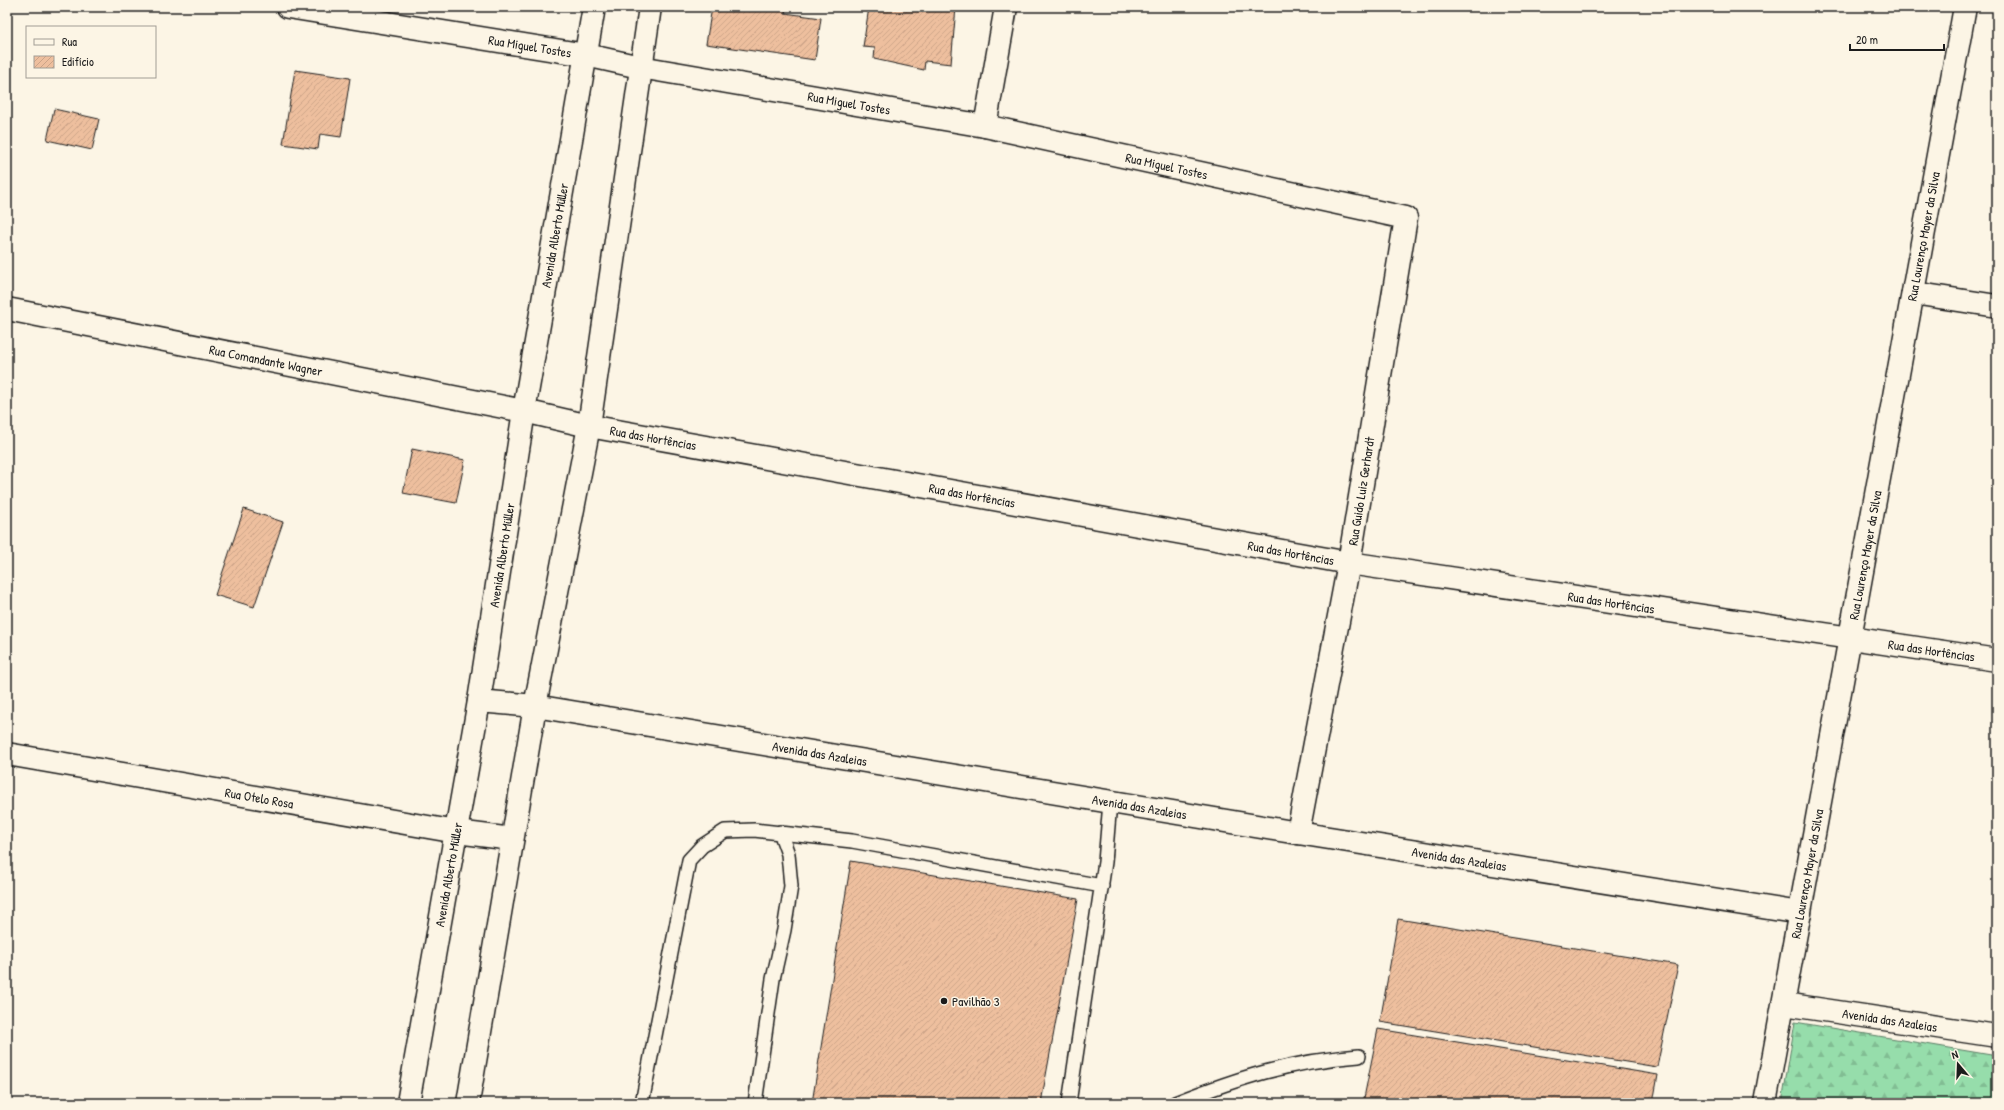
<svg xmlns="http://www.w3.org/2000/svg" width="2004" height="1110" viewBox="0 0 2004 1110" font-family="'Patrick Hand',sans-serif">
<style>
.forest{fill:url(#forest-firs);stroke:#597c64}
.building{fill:url(#building-hatch);stroke:#1c1c1c}
.lines{fill:none;stroke-linecap:round;stroke-linejoin:round}
.lane-casing{stroke:#1c1c1c;stroke-width:16}
.street-casing{stroke:#1c1c1c;stroke-width:25}
.secondary-casing{stroke:#1c1c1c;stroke-width:25}
.lane{stroke:#fcf5e5;stroke-width:13}
.street{stroke:#fcf5e5;stroke-width:22}
.secondary{stroke:#fcf5e5;stroke-width:22}
.poi-dot{fill:#1c1c1c;stroke:#fcf5e5;stroke-width:1.5}
.labels{text-anchor:middle;dominant-baseline:central;stroke-width:3;stroke-linejoin:round;paint-order:stroke}
.street-label{font-size:13px;fill:#1c1c1c;stroke:#fcf5e5}
.poi-label{font-size:13px;fill:#1c1c1c;stroke:#fcf5e5;text-anchor:start}
</style>
<defs>
<pattern id="forest-firs" width="22" height="20" patternUnits="userSpaceOnUse"><rect width="22" height="20" fill="#96ddab"/><path d="M5 1l3.5 6h-7zM16 11l3.5 6h-7z" fill="#81bd93"/></pattern>
<pattern id="building-hatch" width="6" height="6" patternUnits="userSpaceOnUse"><rect width="6" height="6" fill="#eebf9e"/><path d="M-1 1l2-2M0 6l6-6M5 7l2-2" fill="none" stroke="#cca488"/></pattern>
</defs>
<rect width="100%" height="100%" fill="#fcf5e5"/>
<filter id="ink" filterUnits="userSpaceOnUse"><feTurbulence type="fractalNoise" baseFrequency=".025" numOctaves="2"/><feDisplacementMap in="SourceGraphic" scale="8" xChannelSelector="R" yChannelSelector="G"/><feConvolveMatrix kernelMatrix="1 2 1 2 8 2 1 2 1" color-interpolation-filters="sRGB"/></filter>
<g filter="url(#ink)">
<!-- forest -->
<path class="forest" d="M1795,1022L1997,1056V1103H1782Z"/>
<!-- building -->
<path class="building" d="M712,7L727,8L728,7H786L785,13L821,18L815,60L706,44Z
M869,7H956L951,64L925,61L924,70L874,59L875,48L863,47Z
M295,70L350,78L341,137L320,134L318,149L283,144Z
M54,109L99,119L92,150L47,140Z
M412,449L465,460L456,503L403,493Z
M244,509L283,522L254,607L215,595Z
M851,861L1078,899L1041,1103H812Z
M1398,919L1678,965L1657,1067L1380,1022Z
M1378,1029L1658,1075L1653,1103H1363Z"/>
<g class="lines">
<defs>
<path id="lane" d="M642,1103L689,860L702,846L725,831L754,830L852,841L1102,886
M755,1103L773,979L784,930L791,886L788,854L780,832
M1069,1103L1105,862L1110,802
M1175,1103C1238,1078 1291,1061 1359,1056"/>
<g id="street">
<path id="s1" d="M640,67L985,126L1406,218L1349,563L1298,833"/>
<path d="M985,126L1006,7"/>
<path d="M1913,293L1997,306"/>
<path id="s2" d="M7,309L524,411L589,426L1349,563L1997,660"/>
<path id="s3" d="M479,701L535,706L1298,833L1800,913"/>
<path id="s4" d="M1784,1004L1997,1036"/>
<path id="s5" d="M1765,1103L1965,7"/>
</g>
<g id="secondary">
<path id="s6" d="M288,7L586,55L640,67"/>
<path id="s7" d="M7,754L457,832L512,839"/>
<path id="s8" d="M408,1103L479,701L524,411L594,7"/>
<path d="M468,1103L535,706L589,426L650,7"/>
</g>
</defs>
<!-- lane casing -->
<use href="#lane" class="lane-casing"/>
<!-- street casing -->
<use href="#street" class="street-casing"/>
<!-- secondary casing -->
<use href="#secondary" class="secondary-casing"/>
<!-- lane -->
<use href="#lane" class="lane"/>
<!-- street -->
<use href="#street" class="street"/>
<!-- secondary -->
<use href="#secondary" class="secondary"/>
</g>
</g>
<!-- markers -->
<circle class="poi-dot" cx="944" cy="1001" r="4"/>
<g class="labels">
<!-- street labels -->
<g class="street-label">
<text stroke="none"><textPath href="#s6" startOffset="245">Rua Miguel Tostes</textPath></text>
<text stroke="none"><textPath href="#s1" startOffset="212">Rua Miguel Tostes</textPath></text>
<text stroke="none"><textPath href="#s1" startOffset="536">Rua Miguel Tostes</textPath></text>
<text stroke="none"><textPath href="#s8" startOffset="880">Avenida Alberto Müller</textPath></text>
<text stroke="none"><textPath href="#s5" startOffset="881">Rua Lourenço Mayer da Silva</textPath></text>
<text stroke="none"><textPath href="#s2" startOffset="264">Rua Comandante Wagner</textPath></text>
<text stroke="none"><textPath href="#s2" startOffset="659">Rua das Hortências</textPath></text>
<text transform="translate(1361 491) rotate(-81)">Rua Guido Luiz Gerhardt</text>
<text stroke="none"><textPath href="#s2" startOffset="983">Rua das Hortências</textPath></text>
<text stroke="none"><textPath href="#s2" startOffset="1307">Rua das Hortências</textPath></text>
<text stroke="none"><textPath href="#s8" startOffset="556">Avenida Alberto Müller</textPath></text>
<text stroke="none"><textPath href="#s5" startOffset="557">Rua Lourenço Mayer da Silva</textPath></text>
<text stroke="none"><textPath href="#s2" startOffset="1631">Rua das Hortências</textPath></text>
<text stroke="none"><textPath href="#s2" startOffset="1955">Rua das Hortências</textPath></text>
<text stroke="none"><textPath href="#s3" startOffset="345">Avenida das Azaleias</textPath></text>
<text stroke="none"><textPath href="#s7" startOffset="256">Rua Otelo Rosa</textPath></text>
<text stroke="none"><textPath href="#s3" startOffset="669">Avenida das Azaleias</textPath></text>
<text stroke="none"><textPath href="#s3" startOffset="993">Avenida das Azaleias</textPath></text>
<text stroke="none"><textPath href="#s5" startOffset="233">Rua Lourenço Mayer da Silva</textPath></text>
<text stroke="none"><textPath href="#s8" startOffset="232">Avenida Alberto Müller</textPath></text>
<text stroke="none"><textPath href="#s4" startOffset="107">Avenida das Azaleias</textPath></text>
</g>
<!-- poi labels -->
<g class="poi-label">
<text x="952" y="1001">Pavilhão 3</text>
</g>
</g>
<!-- margin -->
<rect width="2004" height="1110" fill="none" stroke="#fcf5e5" stroke-width="24"/>
<rect x="12" y="12" width="1980" height="1086" fill="none" stroke="#1c1c1c" stroke-width="1.5" filter="url(#ink)"/>
<!-- legend -->
<rect x="26" y="26" width="130" height="52" fill="#fcf5e5" stroke="#a29e95"/>
<rect x="34" y="39" width="20" height="6" fill="#fcf5e5" stroke="#a29e95"/>
<text x="62" y="46" font-size="12" fill="#1c1c1c">Rua</text>
<rect x="34" y="56" width="20" height="12" fill="url(#building-hatch)" stroke="#a29e95"/>
<text x="62" y="66" font-size="12" fill="#1c1c1c">Edifício</text>
<!-- north arrow -->
<g transform="translate(1958 1064) rotate(341)" stroke="#fcf5e5" stroke-width="3" paint-order="stroke">
<path d="M0-3L7 15L0 10L-7 15Z" fill="#1c1c1c"/>
<text y="-6" font-size="11" font-weight="bold" text-anchor="middle" fill="#1c1c1c">N</text>
</g>
<!-- scale -->
<path d="M1850 44v6h94v-6" fill="none" stroke="#1c1c1c" stroke-width="2"/>
<text x="1856" y="44" font-size="12" fill="#1c1c1c" stroke="#fcf5e5" stroke-width="3" paint-order="stroke">20 m</text>
</svg>
